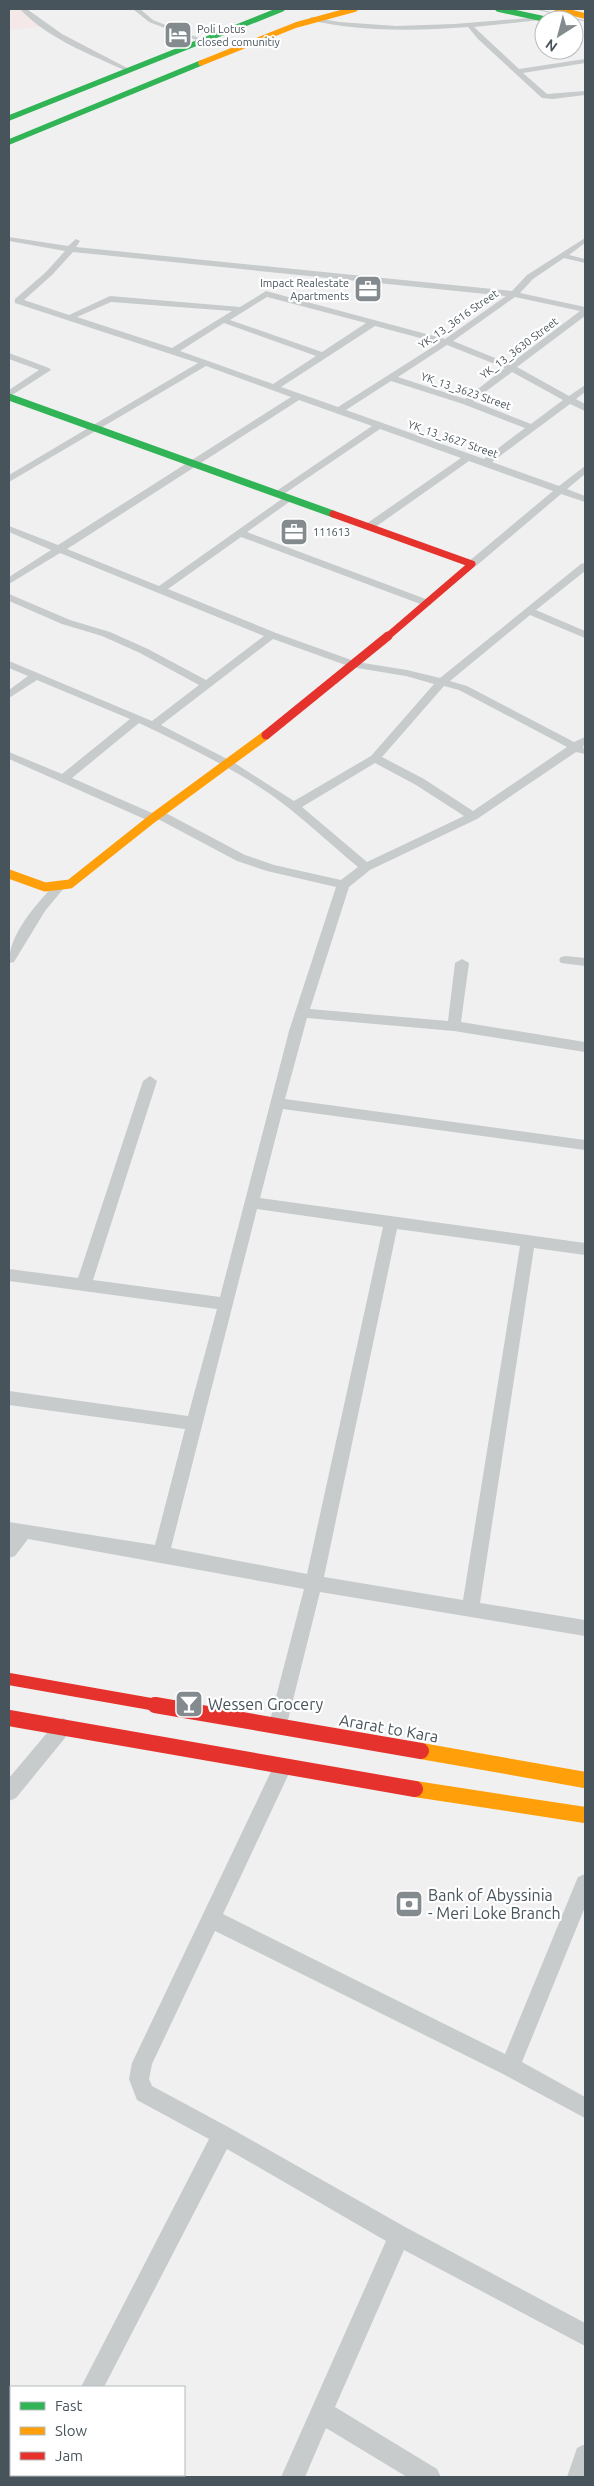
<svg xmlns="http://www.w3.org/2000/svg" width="594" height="2486" viewBox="0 0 594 2486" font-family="Ubuntu,sans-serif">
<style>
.medical{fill:#f5e8e8}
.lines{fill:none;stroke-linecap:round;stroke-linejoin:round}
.street{fill:#c7cbcc;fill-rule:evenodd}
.fast-far1{stroke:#30b455;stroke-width:5.5}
.fast{stroke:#30b455;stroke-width:7}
.slow-far2{stroke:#ff9f0a;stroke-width:5.5}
.slow-far1{stroke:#ff9f0a;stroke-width:9}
.slow{stroke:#ff9f0a;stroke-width:16}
.jam-far3{stroke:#e5322d;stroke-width:7}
.jam-far2{stroke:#e5322d;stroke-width:9}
.jam-far1{stroke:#e5322d;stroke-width:12}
.jam{stroke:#e5322d;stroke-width:16}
.tram{stroke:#c3c6c6;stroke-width:1}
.labels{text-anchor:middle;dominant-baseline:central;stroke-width:4.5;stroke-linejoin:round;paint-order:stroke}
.far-poi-label{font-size:11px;fill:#48545b;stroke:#fff;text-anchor:start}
.far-street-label{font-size:11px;fill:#48545b;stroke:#fff}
.near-poi-label{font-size:16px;fill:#48545b;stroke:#fff;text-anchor:start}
.near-street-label{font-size:16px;fill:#48545b;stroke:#fff}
</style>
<rect width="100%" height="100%" fill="#f0f0f0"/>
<!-- medical -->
<path class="medical" d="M9,9H22L43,26L9,30Z"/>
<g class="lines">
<!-- street -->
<path class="street" d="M20,9H27L62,34L131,70L126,71C90,54 48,39 20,9Z
M133,9H140L153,20L204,40L199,41L149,22Z
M311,17L339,22L396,26L454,24L542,17L540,20L474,27L519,69L585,59V63L523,73L547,94L585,91V95L553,99L542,98L478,39L468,27C415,31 361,32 309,20Z
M9,237L68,246L76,239L80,241L76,247L512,291L527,275L585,238V243L569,255L585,259V263L564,258L533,279L520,293L585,307V316L517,367L569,396L585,385V392L576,399L585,404V411L570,404L492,462L559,486L585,466V474L567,489L585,496V502L561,494L476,566H468V562L553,491L469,461L374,528H366V524L461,458L380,429L281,496H275V492L372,426L299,400L67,549L159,586L286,496H292V500L247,532L431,601V605H423L241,537L168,589L276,633L357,662L407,670L440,678L581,564L585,563V571L536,610L585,631V638L530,615L450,681L467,686L574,742L585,737V745L583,746L585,754L576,752L477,819L370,870L349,887L310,1009L448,1021L455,963L462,959L469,963L461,1022L585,1042V1052L454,1031L307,1018L285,1099L585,1140V1150L283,1109L260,1198L585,1243V1255L534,1248L480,1603L585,1620V1636L320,1592L287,1724L284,1730L278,1733L272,1730L269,1724L304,1589L28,1539L15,1556L9,1558V1522L155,1545L185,1429L9,1405V1391L188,1416L217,1309L9,1281V1269L78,1278L143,1081L150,1076L157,1081L93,1280L220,1297L289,1031L336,887L267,871L237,861L158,819L153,822L149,821L9,759V752L62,774L130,719L37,680L9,698V690L28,676L9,668V661L152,721L199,685L140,653L102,636L62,624L9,601V594L70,620L110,632L148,649L206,680L264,636L60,553L9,584V577L51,550L9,532V526L58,545L291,397L206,366L9,482V475L198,363L15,303V299L46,272L65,251L9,241ZM73,252L506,296L445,339L266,291L240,307L110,296L69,315L24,300L52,275ZM267,297L366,323L322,352L230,320ZM515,297L580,311L510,364L453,341ZM111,302L232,311L172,348L77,317ZM224,323L316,356L273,384L180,351ZM375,326L439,343L338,407L281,387ZM447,345L505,368L465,399L398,377ZM512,372L563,400L531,424L473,401ZM391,381L463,404L525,428L484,459L346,410ZM273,639L351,667L406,676L434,684L371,756L294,801L233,762L161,725ZM444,686L459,690L567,747L473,811L424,779L382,757ZM139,723C183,744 229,766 270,794C301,816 329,843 358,867L341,880L274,865L245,855L162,811L158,810L152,813L72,778ZM375,763L416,785L464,816L367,862L302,807ZM257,1209L383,1227L307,1574L171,1548ZM397,1229L520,1246L463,1600L324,1577Z
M9,353L49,368L51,370L9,397V390L39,370L9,359Z
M58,884L64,888L45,911L14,962L9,963C9,934 35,906 54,885Z
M566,956L585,958V966L561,963L559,960L561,957Z
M63,1718L69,1721L72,1727L69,1733L16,1798L9,1801V1778L57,1721Z
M283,1758L290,1761L292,1767L223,1914L505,2054L578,1877L585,1874V1907L522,2062L585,2097V2118L503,2074L215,1931L152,2064L149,2079L152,2086L230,2128L407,2228L585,2323V2346L404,2250L335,2407L437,2469L441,2477H407L326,2428L305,2477H281L386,2241L227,2149L104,2387H81L209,2139L137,2100L129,2079L132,2063L276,1761Z
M585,2444V2477H567L577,2448Z
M53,2475H77V2477H53Z"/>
<!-- fast-far1 -->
<path class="fast-far1" d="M498,9L549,20
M9,118L282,9
M9,142L201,63"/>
<!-- fast -->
<path class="fast" d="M9,397L333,514"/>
<!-- slow-far2 -->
<path class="slow-far2" d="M557,9L585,16
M201,63L296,25L355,9"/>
<!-- slow-far1 -->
<path class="slow-far1" d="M9,874L45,887L70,884L153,818L266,735"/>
<!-- slow -->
<path class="slow" d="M421,1751L585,1780
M415,1789L585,1815"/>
<!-- jam-far3 -->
<path class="jam-far3" d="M333,514L472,564L387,637"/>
<!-- jam-far2 -->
<path class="jam-far2" d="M266,735L388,636"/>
<!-- jam-far1 -->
<path class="jam-far1" d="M9,1679L162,1706"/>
<!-- jam -->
<path class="jam" d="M155,1705L421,1751
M9,1718L415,1789"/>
<!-- tram -->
<path class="tram" d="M536,9L585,21"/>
</g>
<!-- icons -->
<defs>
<symbol id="hotel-square" viewBox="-11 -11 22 22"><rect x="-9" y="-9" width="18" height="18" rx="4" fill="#838b8f" stroke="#fff"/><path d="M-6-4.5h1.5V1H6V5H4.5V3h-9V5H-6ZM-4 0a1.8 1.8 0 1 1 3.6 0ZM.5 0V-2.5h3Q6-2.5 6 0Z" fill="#fff"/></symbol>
<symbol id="office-square" viewBox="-11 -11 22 22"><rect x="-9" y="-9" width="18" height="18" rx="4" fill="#838b8f" stroke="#fff"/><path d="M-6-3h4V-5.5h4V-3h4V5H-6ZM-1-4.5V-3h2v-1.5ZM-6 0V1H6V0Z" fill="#fff"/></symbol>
<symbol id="bar-square" viewBox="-11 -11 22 22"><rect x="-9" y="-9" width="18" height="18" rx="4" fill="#838b8f" stroke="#fff"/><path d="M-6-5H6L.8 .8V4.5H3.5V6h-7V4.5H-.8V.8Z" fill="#fff"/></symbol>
<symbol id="bank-square" viewBox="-11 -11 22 22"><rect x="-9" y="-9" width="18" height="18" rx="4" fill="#838b8f" stroke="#fff"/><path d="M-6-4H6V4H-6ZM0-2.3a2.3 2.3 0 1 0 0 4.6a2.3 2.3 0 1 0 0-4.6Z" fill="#fff"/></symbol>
</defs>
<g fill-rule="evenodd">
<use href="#hotel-square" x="162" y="19" width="32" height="32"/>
<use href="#office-square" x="352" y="273" width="32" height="32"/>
<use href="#office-square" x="278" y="516" width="32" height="32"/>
<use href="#bar-square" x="173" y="1688" width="32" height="32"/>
<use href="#bank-square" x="393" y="1888" width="32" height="32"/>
</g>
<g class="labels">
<!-- far-poi labels -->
<g class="far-poi-label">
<text x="197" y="29">Poli Lotus<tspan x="197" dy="13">closed comunitiy</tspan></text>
<text x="349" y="283" text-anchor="end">Impact Realestate<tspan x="349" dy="13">Apartments</tspan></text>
<text x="313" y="532">111613</text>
</g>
<!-- far-street labels -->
<g class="far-street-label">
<text transform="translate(458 319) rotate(-35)">YK_13_3616 Street</text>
<text transform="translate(519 348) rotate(-37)">YK_13_3630 Street</text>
<text transform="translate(466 391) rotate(19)">YK_13_3623 Street</text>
<text transform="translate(453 439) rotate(19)">YK_13_3627 Street</text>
</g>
<!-- near-poi labels -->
<g class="near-poi-label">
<text x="208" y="1704">Wessen Grocery</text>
<text x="428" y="1895">Bank of Abyssinia<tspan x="428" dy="18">- Meri Loke Branch</tspan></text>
</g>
<!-- near-street labels -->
<g class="near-street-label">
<text transform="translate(389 1728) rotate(10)">Ararat to Kara</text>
</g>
</g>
<!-- border -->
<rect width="594" height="2486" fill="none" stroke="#48545b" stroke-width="20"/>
<!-- legend -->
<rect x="10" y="2386" width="175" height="90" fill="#ffffff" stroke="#b6bbbd"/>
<rect x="20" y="2402" width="25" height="8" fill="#30b455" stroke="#b6bbbd"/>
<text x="55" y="2411" font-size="15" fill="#48545b">Fast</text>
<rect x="20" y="2427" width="25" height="8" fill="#ff9f0a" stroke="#b6bbbd"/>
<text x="55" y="2436" font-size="15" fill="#48545b">Slow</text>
<rect x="20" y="2452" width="25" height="8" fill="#e5322d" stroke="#b6bbbd"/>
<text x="55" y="2461" font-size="15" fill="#48545b">Jam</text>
<!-- north arrow -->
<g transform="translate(559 35) rotate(216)"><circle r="24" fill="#ffffff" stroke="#b6bbbd"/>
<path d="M0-4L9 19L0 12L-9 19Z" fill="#838b8f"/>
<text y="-8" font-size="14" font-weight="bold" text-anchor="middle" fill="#48545b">N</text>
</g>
</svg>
